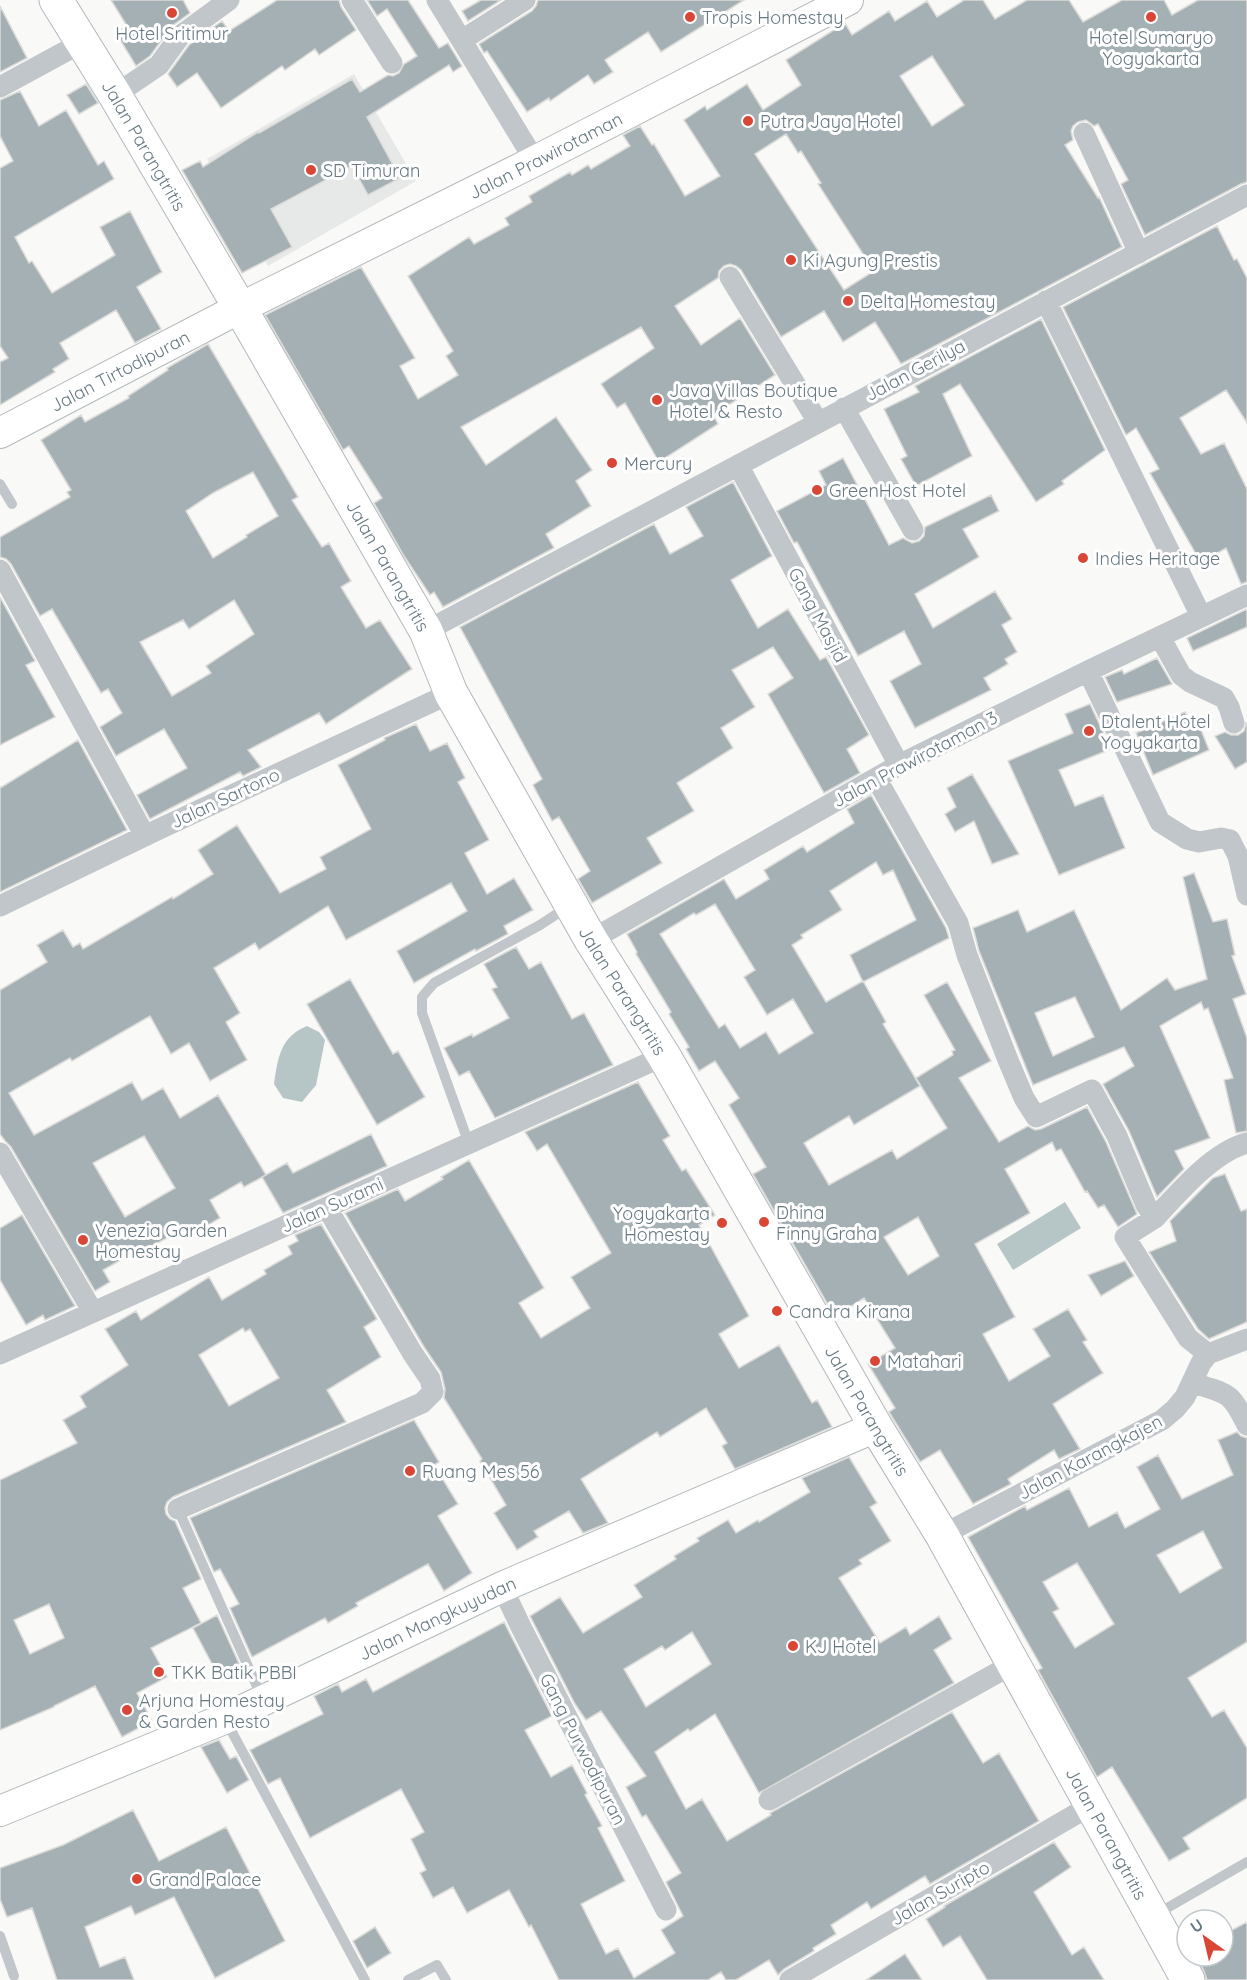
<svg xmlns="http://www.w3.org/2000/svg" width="1247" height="1980" viewBox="0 0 1247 1980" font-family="Quicksand,sans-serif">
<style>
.built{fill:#e7e9e8}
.water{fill:#b6c5c6}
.building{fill:#a5b0b4;stroke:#dbdbd9;stroke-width:1.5;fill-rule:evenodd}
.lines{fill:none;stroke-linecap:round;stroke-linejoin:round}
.secondary-casing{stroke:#b3babd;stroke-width:32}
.primary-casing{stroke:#b2b8bb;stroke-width:35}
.lane{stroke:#c0c6c9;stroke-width:10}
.street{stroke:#c0c6c9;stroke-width:21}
.secondary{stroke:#fff;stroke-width:30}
.primary{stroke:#fff;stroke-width:33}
.poi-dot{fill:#da4636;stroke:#fff;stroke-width:2}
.labels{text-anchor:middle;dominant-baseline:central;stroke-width:6;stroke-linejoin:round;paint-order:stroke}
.poi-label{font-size:18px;fill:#667981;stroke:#fff;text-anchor:start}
.street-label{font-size:18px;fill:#667981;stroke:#fff}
</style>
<rect width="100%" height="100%" fill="#f9f9f7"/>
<!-- built -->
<path class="built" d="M354,74L416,181L268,266L207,159Z"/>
<!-- water -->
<path class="water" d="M307,1026L319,1032L325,1040L316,1085L302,1102L283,1098L274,1084C278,1058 280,1037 307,1026Z
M1065,1202L1081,1228L1013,1270L997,1244Z"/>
<!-- building -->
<path class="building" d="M111,0H183L190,13L172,26L150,56L136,66L116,33L127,26Z
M277,0H339L341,7L356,30L319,55L315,49L285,70L282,66L221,108L197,73L177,87L168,74L189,45L222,21L229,31Z
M367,0H408L439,48L448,43L462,66L453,72L449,65L367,117L400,178L368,195L352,166L271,209L292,247L242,273L182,170L200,161L203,167L258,132L259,133L352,79L360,92L388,75L393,76L399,73L404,64L417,56L387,9L377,16Z
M481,0H501L468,21L462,11Z
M538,0H744L661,52L648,32L605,60L613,72L594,84L588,75L550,101L549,98L527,112L487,51L484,53L479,44L532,11L536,6Z
M964,0H983L995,19L1027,0H1069L1083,22L1122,0H1164L1172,15L1198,0H1247V182L1241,184L1145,235L1121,184L1128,180L1098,124L1094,126L1086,120L1078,122L1073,126L1071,131L1073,140L1065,145L1098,198L1099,197L1122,247L901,364L875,322L843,342L824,311L781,337L741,270L736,266L730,264L724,266L719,271L718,278L675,306L701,345L740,318L775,375L713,415L718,424L659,462L625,403L617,408L601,384L654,348L641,327L461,427L486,465L556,417L592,470L576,481L591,506L546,534L554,548L443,607L434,592L430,595L404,556L374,503L382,498L349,446L343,450L265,315L361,267L415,358L400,366L418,399L458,375L446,356L453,351L408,276L469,237L474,244L509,225L505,218L532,202L529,196L570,172L572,175L588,165L591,169L630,146L623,135L640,126L652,145L654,144L685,196L720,176L684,120L705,106L707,110L747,84L763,110L801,85L786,60L845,23L852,35L889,11L895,21L927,1L937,17ZM932,56L964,105L932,126L900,76ZM786,134L798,153L801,151L821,183L818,184L874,271L844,290L755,154Z
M0,6L27,58L0,72Z
M86,84L98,103L79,114L67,95Z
M20,91L39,126L66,110L98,165L104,161L114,179L15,237L29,263L32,261L52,293L115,255L100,227L130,211L162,272L137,287L161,329L135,343L116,310L60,343L69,359L53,369L55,372L0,405V362L8,358L0,346V168L13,161L0,136V100Z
M1217,226L1234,260L1237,259L1247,278V423L1226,390L1180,418L1201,454L1224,443L1247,489V582L1241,584L1226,548L1201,563L1150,473L1159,469L1136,428L1126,435L1063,307Z
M1041,319L1105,450L1062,481L1064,484L1036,502L960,384L943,394L972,456L916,486L901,459L907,456L884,409L919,392L915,386Z
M208,344L298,497L292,500L322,547L329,543L351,581L341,587L366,628L380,620L412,669L326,724L319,713L248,750L261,767L243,776L240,772L150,819L137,795L187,768L164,729L116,756L100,727L122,713L108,689L101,693L52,609L40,616L11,564L6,559L0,557V537L70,497L67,492L71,490L41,440L81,415L85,422L129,398L128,396L168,370L167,368ZM253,472L278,516L246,535L247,537L213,558L186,511L213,493ZM234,600L254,634L206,666L211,673L172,696L140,642L183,620L189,629Z
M843,458L889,545L903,538L912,543L919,541L924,536L925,527L991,495L999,511L963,529L979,557L915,594L933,628L995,591L1012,619L1002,625L1017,652L1005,659L1008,664L984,678L991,690L915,728L890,681L921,664L904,631L858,656L797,542L794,543L777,511L826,485L819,471Z
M733,482L772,556L731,580L758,628L788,609L820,660L826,657L869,735L847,749L860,773L824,793L768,694L793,678L773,647L732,670L755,707L721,728L733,748L677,783L694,811L647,838L662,863L592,903L578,879L590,871L559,817L552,821L533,785L542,779L460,627L654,524L670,554L703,536L686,507Z
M0,597L35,661L26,665L55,717L0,745Z
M1247,609V627L1193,651L1187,638Z
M1157,658L1172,684L1117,702L1105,677L1122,670L1124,674Z
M1090,704L1111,749L1059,770L1075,806L1103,795L1125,848L1059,875L1008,761L1073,733L1065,714Z
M1185,712L1189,720L1196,717L1209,750L1153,775L1136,733Z
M1246,723H1247V762L1235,769L1215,736L1225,732L1231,735H1238L1244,731Z
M416,724L430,751L447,743L465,778L458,782L489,840L465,853L487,894L514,878L533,910L504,926L508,934L476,951L475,949L414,983L397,951L467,911L451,883L346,940L328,906L259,950L255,943L214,968L240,1013L226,1022L247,1060L210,1081L189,1043L171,1054L150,1016L72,1061L70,1058L9,1093L34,1135L132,1082L142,1100L163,1088L180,1118L218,1095L266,1175L244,1187L241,1182L210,1200L220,1218L191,1235L186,1227L142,1252L140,1249L103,1270L110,1282L95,1291L11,1147L5,1141L0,1134V990L47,962L37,945L63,930L73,947L80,943L83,949L172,897L173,899L213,874L198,850L237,825L280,893L326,869L320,857L371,829L338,765L385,740L384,738ZM144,1136L175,1188L125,1217L93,1163Z
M78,740L127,830L0,892V788Z
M972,774L1019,854L992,864L974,821L955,832L945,814L956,807L947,788Z
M871,795L946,928L949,938L863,982L850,955L916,920L893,870L883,875L876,862L830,891L842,910L801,935L803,938L792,945L826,1002L863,981L886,1022L883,1024L920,1086L854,1125L849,1116L804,1143L829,1185L892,1150L897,1159L947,1128L916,1078L953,1055L952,1051L955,1050L924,995L947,982L991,1061L959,1078L999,1142L1028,1126L1035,1130L1041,1129L1087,1107L1106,1142L1137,1214L1118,1227L1104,1205L1098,1208L1087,1191L1085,1192L1061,1149L1056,1151L1052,1142L1005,1169L1030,1213L975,1244L1015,1317L983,1334L1009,1381L1050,1356L1033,1329L1068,1309L1087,1340L1083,1342L1103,1373L1053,1404L1080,1449L1059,1459L1054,1450L1008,1479L1011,1484L973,1504L940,1450L920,1462L889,1412L895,1408L868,1364L895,1348L864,1298L835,1317L753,1174L766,1167L729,1105L739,1098L715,1061L699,1071L686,1049L689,1047L669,1014L671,1012L636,954L637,952L627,934L724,879L736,899L769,879L764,870L803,846L807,852L854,823L847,809ZM715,904L755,970L744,977L767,1015L793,999L813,1033L779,1054L766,1032L740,1048L725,1024L719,1028L660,934L694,913L696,915ZM918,1217L939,1256L908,1275L884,1237Z
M1194,873L1213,922L1227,919L1235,955L1232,956L1246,994L1233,999L1247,1038V1131L1236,1133L1224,1080L1233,1078L1208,1008L1204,1010L1201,1002L1160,1026L1210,1138L1175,1151L1184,1169L1157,1197L1129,1131L1103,1084L1134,1066L1124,1047L1033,1085L979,951L973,928L1018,910L1027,932L1074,910L1121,1010L1167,978L1175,990L1207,979L1183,877ZM1075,997L1094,1037L1053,1056L1035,1013Z
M516,947L529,969L541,962L572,1019L584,1013L613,1065L495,1118L469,1071L459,1076L444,1048L472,1034L473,1037L509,1018L492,989L497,987L484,964Z
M350,979L393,1054L398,1051L425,1097L377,1125L307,1004Z
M638,1082L670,1136L663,1140L682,1171L686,1169L715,1215L699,1225L749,1316L719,1334L739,1368L779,1345L812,1403L817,1400L832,1427L735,1469L722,1446L727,1443L706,1408L660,1437L657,1432L581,1479L608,1523L583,1533L569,1511L534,1531L538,1537L517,1550L494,1513L506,1505L480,1461L482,1459L444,1398L445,1389L441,1372L424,1347L345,1213L398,1189L405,1201L443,1179L441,1177L469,1160L544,1288L519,1303L541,1338L590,1308L571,1277L611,1253L547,1144L537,1151L525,1132Z
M371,1134L387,1166L283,1213L262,1177L287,1163L293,1173Z
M1225,1174L1241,1211L1247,1209V1322L1209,1339L1198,1329L1149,1252L1176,1241L1170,1221L1213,1178Z
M22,1215L75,1306L45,1320L43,1315L26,1325L0,1280V1228Z
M321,1224L377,1319L364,1327L381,1357L327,1390L346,1422L173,1497L167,1502L165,1508L166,1514L170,1519L175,1521L201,1579L183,1588L201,1623L151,1648L167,1677L137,1693L152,1721L122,1737L95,1686L54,1706V1707L0,1730V1480L77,1443L63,1420L86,1407L80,1396L128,1365L105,1329L136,1311L141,1320L209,1277L222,1300L266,1274L264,1270L292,1254L288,1246L298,1241L295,1235ZM243,1328L245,1332L250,1329L279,1378L229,1406L199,1355ZM49,1604L64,1638L30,1654L14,1620Z
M1125,1261L1134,1276L1101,1296L1088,1275Z
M414,1420L439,1462L434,1465L458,1504L438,1516L472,1573L444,1591L428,1564L356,1603L358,1606L328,1623L325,1618L252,1657L230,1608L239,1604L220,1569L214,1572L190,1518Z
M1237,1432L1241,1436L1247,1438V1642L1188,1678L1212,1717L1224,1710L1247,1748V1798L1183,1838L1190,1849L1169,1861L1112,1767L1097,1777L1038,1670L1042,1668L968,1537L1025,1506L1027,1510L1069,1488L1089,1527L1117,1512L1125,1528L1160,1509L1137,1467L1158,1455L1182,1499L1233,1475L1218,1440ZM1203,1531L1222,1568L1180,1593L1157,1555ZM1077,1563L1114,1624L1075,1648L1053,1612L1059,1609L1043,1582Z
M849,1457L877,1503L870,1507L891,1541L859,1560L862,1564L839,1578L880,1643L906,1627L910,1635L939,1616L952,1639L934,1650L954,1683L759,1793L715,1714L690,1731L688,1729L655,1752L686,1809L702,1799L727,1841L771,1815L770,1813L952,1712L983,1763L999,1753L1039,1821L930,1884L925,1876L871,1909L867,1902L831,1925L836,1934L813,1948L814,1951L784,1969L778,1975L769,1960L736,1980H726L721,1972L708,1980H559L531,1925L529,1927L509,1890L467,1913L453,1887L433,1898L420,1873L426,1870L411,1839L424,1832L401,1789L310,1838L280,1778L268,1784L250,1750L323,1714L314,1696L338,1684L342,1692L366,1679L373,1692L504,1622L552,1716L525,1730L551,1777L572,1765L587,1793L585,1795L602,1826L598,1828L625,1881L581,1904L606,1954L618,1948L634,1978L675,1953L661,1930L683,1916L666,1882L681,1873L646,1815L642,1817L626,1787L646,1776L601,1711L586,1720L575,1704L530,1616L560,1597L583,1633L642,1597L634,1585L676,1559L674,1556L699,1541L697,1538L728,1520L736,1533L758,1520L759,1522L810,1492L802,1478ZM692,1632L711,1664L646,1707L624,1669L662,1646L665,1650Z
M217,1615L241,1668L220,1679L193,1628Z
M219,1740L230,1759L236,1756L249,1780L227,1793L201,1747Z
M133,1810L159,1861L226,1827L285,1941L215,1978L174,1897L135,1915L131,1906L85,1927L100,1967L125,1957L134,1980H57L32,1908L7,1917L0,1899V1868L63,1845Z
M1054,1842L1071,1867L1034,1892L1072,1955L1084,1947L1104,1980H987L960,1936L943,1947L926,1919L945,1907L944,1906Z
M1247,1922V1980H1207L1204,1971L1196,1956H1223V1935Z
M375,1927L391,1953L367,1968L353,1941Z
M905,1954L922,1980H866Z"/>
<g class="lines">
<defs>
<g id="secondary">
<path id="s1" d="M0,433L240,308L535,161L848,0"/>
<path id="s2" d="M0,1811L224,1719L502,1587L876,1427"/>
</g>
<g id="primary">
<path id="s3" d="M56,0L115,95L240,308L426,631L451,693L591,940L664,1056L876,1427L942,1535L1188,1980"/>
</g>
</defs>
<!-- secondary casing -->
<use href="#secondary" class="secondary-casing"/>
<!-- primary casing -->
<use href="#primary" class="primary-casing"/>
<!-- lane -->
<path class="lane" d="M0,484L12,504
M469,1144L422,1013V997L434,983L540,925L569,906
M178,1509L263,1700
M226,1721L365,1980
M1155,1915L1247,1862
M0,1936L14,1976
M408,1980L437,1965L446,1980"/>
<!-- street -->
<path class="street" d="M352,0L392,63
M437,0L535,161
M462,40L525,0
M0,87L81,43
M115,95L159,65L180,36L229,0
M1084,133L1139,253
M730,277L818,422
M1046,301L1201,616
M844,408L913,530
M738,465L899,765
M0,570L145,836
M426,631L1247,195
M1160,637L1181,675L1190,682L1224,698L1229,707L1234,723
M1088,671L1160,822L1187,839L1199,842L1221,838L1230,840L1238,856L1247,895
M876,778L958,923L967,955L1008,1060L1024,1098L1036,1117L1092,1090L1117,1136L1146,1205L1155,1218L1125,1237L1188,1338L1208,1354
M0,906L157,830L451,693
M591,940L899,765L1088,671L1247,595
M0,1153L93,1312
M1155,1218C1179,1192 1213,1152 1247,1143
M0,1354L664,1056
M1193,1383C1228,1394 1230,1391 1247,1425
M178,1509L422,1403L433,1392L430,1379L413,1354L327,1208
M942,1535L1162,1420L1175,1409L1185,1397L1201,1363L1208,1354L1247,1339
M502,1587L522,1629L666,1910
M769,1800L1013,1664
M790,1980L1090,1806"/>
<!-- secondary -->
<use href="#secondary" class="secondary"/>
<!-- primary -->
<use href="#primary" class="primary"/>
</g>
<!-- markers -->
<g class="poi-dot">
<circle cx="172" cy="13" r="6"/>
<circle cx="690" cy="17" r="6"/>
<circle cx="1151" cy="17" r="6"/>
<circle cx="748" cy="121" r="6"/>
<circle cx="311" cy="170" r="6"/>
<circle cx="791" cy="260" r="6"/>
<circle cx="848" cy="301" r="6"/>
<circle cx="657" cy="400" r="6"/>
<circle cx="612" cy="463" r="6"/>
<circle cx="817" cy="490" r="6"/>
<circle cx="1083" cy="558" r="6"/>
<circle cx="1089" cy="731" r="6"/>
<circle cx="764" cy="1222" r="6"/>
<circle cx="722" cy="1223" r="6"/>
<circle cx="83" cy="1240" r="6"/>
<circle cx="777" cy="1311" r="6"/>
<circle cx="875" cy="1361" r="6"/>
<circle cx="410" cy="1471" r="6"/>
<circle cx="793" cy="1646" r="6"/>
<circle cx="159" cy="1672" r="6"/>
<circle cx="127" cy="1710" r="6"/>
<circle cx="137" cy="1879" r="6"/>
</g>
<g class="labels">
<!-- poi labels -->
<g class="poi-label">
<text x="702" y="17">Tropis Homestay</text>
<text x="172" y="33" text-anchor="middle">Hotel Sritimur</text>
<text x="1151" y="37" text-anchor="middle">Hotel Sumaryo<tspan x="1151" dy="21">Yogyakarta</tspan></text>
<text x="760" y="121">Putra Jaya Hotel</text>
<text x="323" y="170">SD Timuran</text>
<text x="803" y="260">Ki Agung Prestis</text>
<text x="860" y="301">Delta Homestay</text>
<text x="669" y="390">Java Villas Boutique<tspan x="669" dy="21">Hotel &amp; Resto</tspan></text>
<text x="624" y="463">Mercury</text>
<text x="829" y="490">GreenHost Hotel</text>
<text x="1095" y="558">Indies Heritage</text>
<text x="1101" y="721">Dtalent Hotel<tspan x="1101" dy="21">Yogyakarta</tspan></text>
<text x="776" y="1212">Dhina<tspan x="776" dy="21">Finny Graha</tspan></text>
<text x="710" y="1213" text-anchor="end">Yogyakarta<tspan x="710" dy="21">Homestay</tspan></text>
<text x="95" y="1230">Venezia Garden<tspan x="95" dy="21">Homestay</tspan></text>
<text x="789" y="1311">Candra Kirana</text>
<text x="887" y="1361">Matahari</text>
<text x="422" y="1471">Ruang Mes 56</text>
<text x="805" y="1646">KJ Hotel</text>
<text x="171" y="1672">TKK Batik PBBI</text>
<text x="139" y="1700">Arjuna Homestay<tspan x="139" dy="21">&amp; Garden Resto</tspan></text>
<text x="149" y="1879">Grand Palace</text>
</g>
<!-- street labels -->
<g class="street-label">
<text stroke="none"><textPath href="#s3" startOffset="170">Jalan Parangtritis</textPath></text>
<text stroke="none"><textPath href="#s1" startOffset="612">Jalan Prawirotaman</textPath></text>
<text transform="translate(915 370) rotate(-28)">Jalan Gerilya</text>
<text stroke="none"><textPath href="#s1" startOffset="135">Jalan Tirtodipuran</textPath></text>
<text stroke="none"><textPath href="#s3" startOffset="656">Jalan Parangtritis</textPath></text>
<text transform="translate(818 615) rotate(62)">Gang Masjid</text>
<text transform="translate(915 759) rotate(-28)">Jalan Prawirotaman 3</text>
<text transform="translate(225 798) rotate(-25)">Jalan Sartono</text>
<text stroke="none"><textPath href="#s3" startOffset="1142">Jalan Parangtritis</textPath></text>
<text transform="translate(332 1205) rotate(-24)">Jalan Surami</text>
<text stroke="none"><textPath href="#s3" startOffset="1628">Jalan Parangtritis</textPath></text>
<text transform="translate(1090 1457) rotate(-28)">Jalan Karangkajen</text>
<text stroke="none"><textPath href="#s2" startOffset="478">Jalan Mangkuyudan</textPath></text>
<text transform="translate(583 1749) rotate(63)">Gang Purwodipuran</text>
<text stroke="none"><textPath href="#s3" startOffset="2114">Jalan Parangtritis</textPath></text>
<text transform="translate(940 1893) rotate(-30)">Jalan Suripto</text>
</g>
</g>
<!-- north arrow -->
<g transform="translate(1205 1938) rotate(326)"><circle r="28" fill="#ffffff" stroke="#c2c9cd" stroke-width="1.5"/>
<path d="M0-4.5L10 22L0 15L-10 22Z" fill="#da4636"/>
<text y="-9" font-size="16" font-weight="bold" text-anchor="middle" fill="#667981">U</text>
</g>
</svg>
